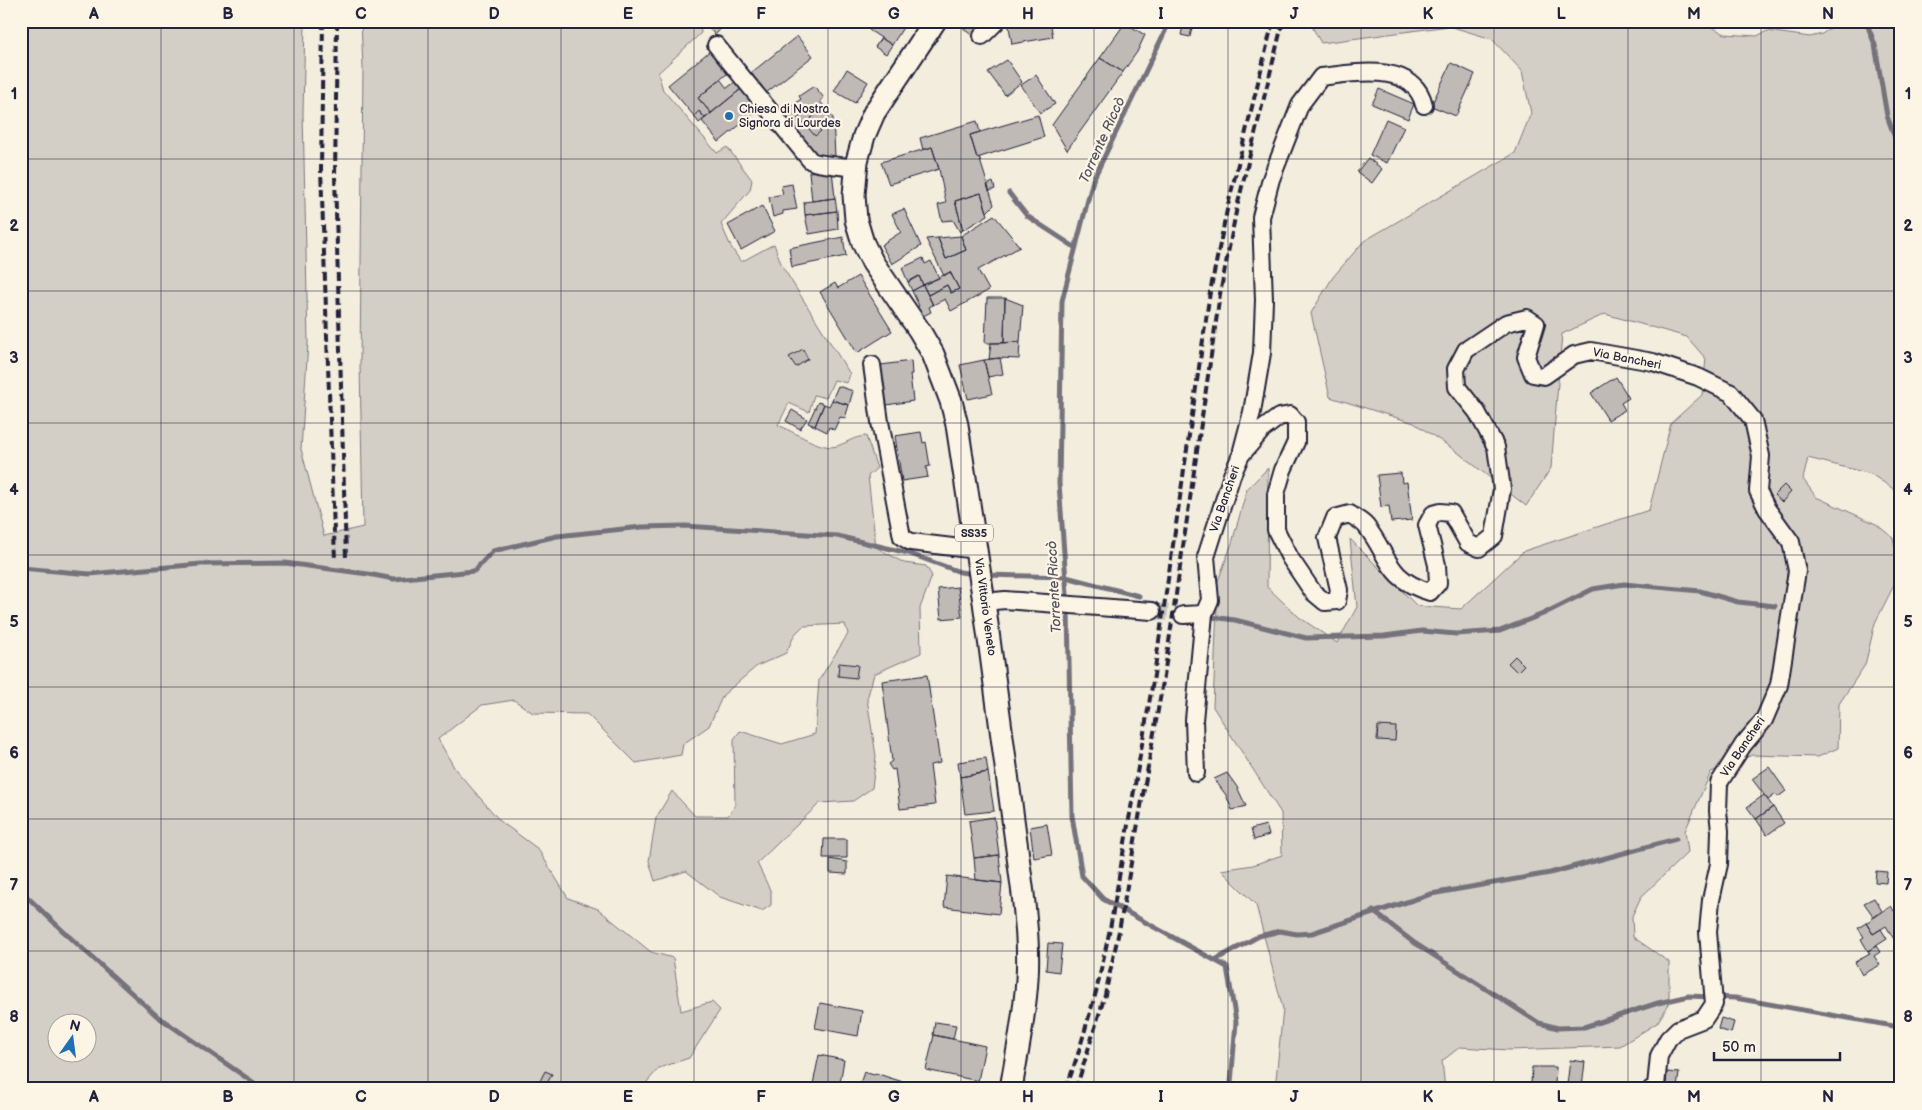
<svg xmlns="http://www.w3.org/2000/svg" width="1922" height="1110" viewBox="0 0 1922 1110" font-family="'Balsamiq Sans',sans-serif">
<style>
.green{fill:#d4cfc6;stroke:#7b7880;fill-rule:evenodd}
.lines{fill:none;stroke-linecap:round;stroke-linejoin:round}
.stream{stroke:#75727b;stroke-width:5}
.building{fill:#bfbab6;stroke:#22223b}
.minor-tunnel{stroke:#c9c4bd;stroke-width:16;stroke-dasharray:16 8;stroke-linecap:butt}
.minor-casing{stroke:#22223b;stroke-width:20}
.major-casing{stroke:#22223b;stroke-width:25}
.minor{stroke:#fcf5e5;stroke-width:16}
.major{stroke:#fcf5e5;stroke-width:21}
.rail{stroke:#22223b;stroke-width:4;stroke-dasharray:8 4;stroke-linecap:butt}
.grid{fill:none;stroke:#22223b;stroke-width:1;stroke-opacity:0.55}
.poi-dot{fill:#1f6fb2;stroke:#fcf5e5;stroke-width:2}
.labels{text-anchor:middle;dominant-baseline:central;stroke-width:4.5;stroke-linejoin:round;paint-order:stroke}
.shield{fill:#fcf5e5;stroke:#63616e;stroke-width:1}
.shield-label{font-size:11px;font-weight:bold;fill:#22223b}
.poi-label{font-size:12px;fill:#22223b;stroke:#fcf5e5;text-anchor:start}
.street-label{font-size:12px;fill:#22223b;stroke:#fcf5e5}
.water-label{font-size:14px;font-style:italic;fill:#525160;stroke:#fcf5e5}
.neatline{fill:none;stroke:#22223b;stroke-width:2}
.grid-label{font-size:16px;text-anchor:middle;font-weight:bold;fill:#22223b}
</style>
<rect width="100%" height="100%" fill="#f3edde"/>
<filter id="ink" filterUnits="userSpaceOnUse"><feTurbulence type="fractalNoise" baseFrequency=".02" numOctaves="2"/><feDisplacementMap in="SourceGraphic" scale="10" xChannelSelector="R" yChannelSelector="G"/><feConvolveMatrix kernelMatrix="1 2 1 2 8 2 1 2 1" color-interpolation-filters="sRGB"/></filter>
<g filter="url(#ink)">
<!-- green -->
<path class="green" d="M21,21H305L303,113L308,343L301,449L324,536L363,527L360,363L363,68L361,21H703L700,25L701,33L658,73L663,90L717,153L727,147L752,180L750,190L721,224L731,247L741,262L774,244L782,266L850,374L847,383L834,380L826,398L814,395L809,412L789,403L778,425C793,431 822,451 837,446C849,442 853,437 866,436L877,468L868,476L876,547L904,563L926,566L932,576L920,608L921,653L874,674L867,699L876,756L872,788L853,801L820,803L757,863L771,892V905L762,911L720,897L686,871L655,881L649,861L656,818L672,791L695,816H728L735,806L734,739L740,731L782,744L815,734L819,680L848,634L845,624L803,626L795,634L786,653L757,666L723,695L709,726L683,744L681,755L636,763L587,714L533,713L514,700L482,705L438,739L455,769L500,821L538,849L568,898L598,909L651,952L673,958L681,1011L712,1002L720,1010L689,1058L659,1068L641,1089H21ZM58,1022H88V1052H58Z
M1309,21H1700L1725,34L1757,36L1767,31L1810,37L1822,34L1840,21H1901V494L1871,474L1808,458L1803,479L1816,497L1876,524L1893,538L1898,560L1896,581L1875,623L1865,665L1839,704L1838,748L1818,757L1752,755L1711,772L1685,831L1688,852L1641,897L1632,916L1633,937L1669,962V1004L1657,1023L1620,1046L1509,1050L1460,1047L1442,1061L1445,1089H1275L1283,1009L1256,905L1221,870L1253,865L1282,855L1281,813L1213,707L1218,581L1232,543L1247,489L1268,468L1267,587L1299,617L1337,643L1357,607L1350,539L1417,606L1461,609L1524,551L1649,510L1671,423L1702,395L1706,359L1687,337L1605,314L1562,334L1551,468L1526,506L1456,451L1414,423L1330,397L1311,313L1333,277L1364,241L1515,153L1531,113L1522,71L1492,39L1449,26L1321,43Z"/>
<g class="lines">
<!-- stream -->
<path class="stream" d="M1170,21L1093,180L1062,301L1059,483L1068,609L1072,816L1082,876L1103,899L1227,967L1236,1022L1231,1083L1229,1089
M1866,21L1875,45L1887,116L1901,154
M1009,193L1027,216L1076,248
M21,568L90,574L201,564L285,563L368,574L394,579L474,571L493,551L557,536L642,527L685,526L837,536L908,553L960,572L974,574
M985,575L1066,577L1139,596
M1212,617L1235,620L1306,638L1384,636L1422,631L1456,634L1500,631L1543,614L1593,589L1624,584L1700,591L1738,602L1775,606
M21,891L63,931L157,1016L257,1085
M1373,911L1413,942L1539,1023L1558,1028L1584,1027L1658,1003L1689,996L1735,998L1899,1027
M1215,960L1259,936L1280,931L1297,934L1312,933L1431,894L1550,873L1676,839"/>
</g>
<!-- building -->
<path class="building" d="M715,21H728L715,35L709,28Z
M733,21H751L743,30Z
M875,21H898L904,26L892,45L869,30Z
M956,21H988L973,37Z
M1008,21H1050L1053,37L1012,44Z
M1180,21H1196L1192,28L1190,37L1181,35L1183,26Z
M1125,23L1145,35L1137,52L1123,72L1100,58Z
M797,36L813,56L766,93L751,73Z
M881,38L892,45L886,54L875,47Z
M710,51L728,73L698,98L711,113L705,118L699,111L694,116L668,85Z
M1100,58L1123,72L1067,150L1052,125Z
M1007,60L1022,82L1005,95L988,72Z
M1451,63L1475,74L1456,116L1431,106Z
M847,69L868,82L855,103L834,91Z
M1036,75L1055,104L1040,113L1021,85Z
M720,79L727,88L735,82L741,89L711,113L698,98Z
M814,86L824,98L820,101L833,118L835,156L816,158L779,116L801,99L799,96Z
M741,89L758,110L719,142L702,121Z
M1379,89L1414,104L1408,119L1372,104Z
M810,109L815,115L811,118L821,131L815,136L804,123L801,125L796,120Z
M699,111L705,118L699,123L694,116Z
M1038,115L1044,137L977,158L970,135Z
M1386,119L1404,127L1387,163L1370,155Z
M977,121L980,132L970,135L977,158L979,157L994,205L987,212L981,193L955,201L963,230L960,232L953,220L942,221L938,205L946,203L939,169L932,147L923,150L920,138Z
M932,147L939,169L889,184L881,162Z
M1368,158L1382,169L1372,183L1357,172Z
M832,170L835,198L812,201L809,172Z
M993,182L995,189L989,191L987,185Z
M792,184L797,209L783,211V214L773,217L769,197L783,194L781,186Z
M981,193L988,215L963,230L955,201Z
M835,198L837,211L805,215L804,202Z
M762,206L775,231L741,250L728,225Z
M904,209L921,246L892,264L881,245L901,232L892,214Z
M837,211L838,229L809,234L805,215Z
M994,215L1020,247L978,270L989,290L951,311L945,299L933,305L928,295L947,285L951,293L959,289L950,272L944,276L926,239L938,238L946,259L966,250L961,236Z
M961,236L966,250L946,259L938,238Z
M843,237L846,256L792,267L789,248Z
M923,258L925,264L931,261L939,278L923,285L919,276L908,282L902,268Z
M950,272L959,289L951,293L947,285L928,295L923,285Z
M858,276L892,331L857,353L820,292L835,283L838,288Z
M919,276L923,285L912,291L908,282Z
M923,285L933,305L929,307L931,312L923,316L917,307L919,306L912,291Z
M987,298H1005L1004,343H985Z
M1005,298L1023,305L1020,342L1004,343Z
M1020,342L1019,359L1000,358L989,359L991,343Z
M803,349L808,359L796,367L789,357Z
M1000,358L1003,374L988,377L984,360Z
M984,360L992,394L968,399L960,365Z
M911,361L912,374H910L913,401L886,405L881,365Z
M1616,377L1629,398L1621,403L1625,410L1608,420L1591,393Z
M838,386L853,391L849,405L832,400Z
M832,400L849,405L845,418L840,417L834,430L829,427L827,432L815,426L824,404L829,406Z
M818,402L824,404L815,426L808,423Z
M792,410L807,419L800,429L786,421Z
M921,432L923,443L926,442L930,466L926,467L928,477L902,481L895,436Z
M1401,473L1402,483L1407,482L1412,520L1391,522L1389,506L1381,507L1377,475Z
M1784,485L1791,492L1782,502L1774,495Z
M958,587L962,617L941,619L938,589Z
M1515,656L1524,665L1517,672L1508,663Z
M839,663L858,665L856,678L838,676Z
M927,675L940,763L930,765L935,805L900,809L895,769L892,770L888,764L892,761L882,681Z
M1378,726L1396,727L1395,741L1377,740Z
M986,758L988,772L960,777L958,762Z
M1769,767L1786,791L1778,797L1776,794L1768,800L1752,779Z
M988,772L994,811L965,814L960,777Z
M1227,773L1237,787L1246,806L1232,810L1226,795L1214,779Z
M1764,795L1773,807L1756,819L1747,807Z
M1773,807L1784,823L1767,835L1756,819Z
M994,817L999,855L974,858L969,821Z
M1047,824L1052,855L1034,858L1030,827Z
M1266,825L1269,835L1254,840L1251,829Z
M824,839H847V858H823Z
M999,855L1002,883L976,880L974,858Z
M830,859L847,862V874L830,873Z
M1876,871L1887,872L1886,883L1875,882Z
M947,876L1002,883L999,914L944,907Z
M1874,898L1882,911L1874,917L1864,903Z
M1891,906L1894,911L1899,908L1901,911V922L1897,925L1901,932V942L1897,944L1886,926L1873,934L1866,923Z
M1866,923L1873,934L1881,929L1887,939L1868,951L1861,939L1864,937L1858,928Z
M1048,943L1062,944L1059,972L1046,970Z
M1876,946L1880,952L1874,956L1880,965L1862,975L1855,962L1870,954L1868,951Z
M820,1003L862,1011L858,1036L815,1028Z
M1721,1018L1734,1022L1731,1033L1718,1029Z
M935,1022L956,1025L953,1039L933,1035Z
M934,1035L985,1046L978,1081L926,1070Z
M819,1055L844,1060L839,1089H812Z
M1570,1060L1585,1062L1582,1087L1567,1085Z
M1532,1067H1556L1555,1085H1553L1552,1089H1528L1529,1083H1531Z
M545,1071L552,1074L544,1089H536Z
M864,1072L874,1075L875,1073L903,1082L901,1089H858Z
M1667,1072L1679,1073L1677,1088L1666,1087Z
M921,1083L943,1089H921Z"/>
<g class="lines">
<!-- minor-tunnel -->
<path class="minor-tunnel" d="M1152,611L1183,615"/>
<defs>
<path id="minor" d="M982,36L997,21
M716,45L810,160C816,165 845,166 856,168
M872,365L880,422L902,537L911,542L977,550
M1242,450L1252,412L1262,353L1264,300L1261,217L1271,179L1300,105L1321,77C1354,73 1414,61 1424,105
M984,602L1005,600L1152,611
M1183,615L1204,614L1210,600L1206,557L1232,475L1241,455L1263,429L1279,417L1290,415L1296,422V442L1283,470L1276,494V530L1290,558L1313,592L1325,602L1337,601L1339,590L1327,538L1335,518L1350,514C1355,518 1362,521 1366,526C1389,555 1387,580 1430,592L1438,583L1437,565L1427,525L1433,514L1440,512L1451,513L1468,543L1479,548L1494,536L1502,489L1496,447L1477,412L1457,387L1456,369L1466,350L1506,323L1527,318L1536,324L1526,357L1533,374L1544,376L1574,355L1591,351L1653,362L1698,377L1731,393L1753,420L1761,456L1758,491L1767,509L1791,542L1797,571L1779,685L1764,720L1743,745L1719,783L1718,811L1720,831L1719,864L1711,900L1708,932L1714,1004L1704,1019L1678,1029L1668,1039L1659,1056L1656,1086L1651,1089
M1196,773L1194,720L1204,614"/>
<path id="major" d="M935,21L874,113L864,136L857,161L854,195L856,220L863,243L873,263L919,330L933,354L951,401L957,425L984,602L1023,894C1026,922 1029,950 1027,979C1025,1016 1017,1052 1011,1089"/>
</defs>
<!-- minor casing -->
<use href="#minor" class="minor-casing"/>
<!-- major casing -->
<use href="#major" class="major-casing"/>
<!-- minor -->
<use href="#minor" class="minor"/>
<!-- major -->
<use href="#major" class="major"/>
<!-- rail -->
<path class="rail" d="M323,21L321,169L335,560
M337,21L335,177L346,558
M1066,1089L1078,1054L1096,992L1110,929L1154,675L1210,292L1228,205L1273,21
M1076,1089L1105,995L1119,931L1164,676L1220,294L1237,207L1283,21"/>
</g>
</g>
<!-- grid -->
<path class="grid" d="M161,21V1089M294,21V1089M428,21V1089M561,21V1089M694,21V1089M828,21V1089M961,21V1089M1094,21V1089M1228,21V1089M1361,21V1089M1494,21V1089M1628,21V1089M1761,21V1089M21,159H1901M21,291H1901M21,423H1901M21,555H1901M21,687H1901M21,819H1901M21,951H1901"/>
<!-- markers -->
<circle class="poi-dot" cx="729" cy="116" r="5"/>
<g class="labels">
<!-- shield labels -->
<rect class="shield" x="955" y="524.5" width="38" height="17" rx="4"/>
<g class="shield-label">
<text x="974" y="533">SS35</text>
</g>
<!-- poi labels -->
<g class="poi-label">
<text x="739" y="109">Chiesa di Nostra<tspan x="739" dy="14">Signora di Lourdes</tspan></text>
</g>
<!-- street labels -->
<g class="street-label">
<text transform="translate(1627 359) rotate(11)">Via Bancheri</text>
<text transform="translate(1225 499) rotate(-71)">Via Bancheri</text>
<text transform="translate(985 607) rotate(82)">Via Vittorio Veneto</text>
<text transform="translate(1743 747) rotate(-56)">Via Bancheri</text>
</g>
<!-- water labels -->
<g class="water-label">
<text transform="translate(1102 140) rotate(-66)">Torrente Riccò</text>
<text transform="translate(1054 587) rotate(-93)">Torrente Riccò</text>
</g>
</g>
<!-- margin -->
<rect width="1922" height="1110" fill="none" stroke="#fcf5e5" stroke-width="55"/>
<!-- north arrow -->
<g transform="translate(72 1038) rotate(14)"><circle r="24" fill="#fcf5e5" stroke="#a5a1a1"/>
<path d="M0-4L9 19L0 12L-9 19Z" fill="#1f6fb2"/>
<text y="-8" font-size="14" font-weight="bold" text-anchor="middle" fill="#22223b">N</text>
</g>
<!-- scale -->
<path d="M1714 1052v8h126v-8" fill="none" stroke="#22223b" stroke-width="2.5"/>
<text x="1722" y="1052" font-size="15" fill="#22223b" stroke="#fcf5e5" stroke-width="4" paint-order="stroke">50 m</text>
<rect x="28" y="28" width="1866" height="1054" class="neatline"/>
<g class="grid-label">
<text x="94" y="19">A</text>
<text x="228" y="19">B</text>
<text x="361" y="19">C</text>
<text x="494" y="19">D</text>
<text x="628" y="19">E</text>
<text x="761" y="19">F</text>
<text x="894" y="19">G</text>
<text x="1028" y="19">H</text>
<text x="1161" y="19">I</text>
<text x="1294" y="19">J</text>
<text x="1428" y="19">K</text>
<text x="1561" y="19">L</text>
<text x="1694" y="19">M</text>
<text x="1828" y="19">N</text>
<text x="14" y="99">1</text>
<text x="1908" y="99">1</text>
<text x="14" y="231">2</text>
<text x="1908" y="231">2</text>
<text x="14" y="363">3</text>
<text x="1908" y="363">3</text>
<text x="14" y="495">4</text>
<text x="1908" y="495">4</text>
<text x="14" y="627">5</text>
<text x="1908" y="627">5</text>
<text x="14" y="758">6</text>
<text x="1908" y="758">6</text>
<text x="14" y="890">7</text>
<text x="1908" y="890">7</text>
<text x="14" y="1022">8</text>
<text x="1908" y="1022">8</text>
<text x="94" y="1102">A</text>
<text x="228" y="1102">B</text>
<text x="361" y="1102">C</text>
<text x="494" y="1102">D</text>
<text x="628" y="1102">E</text>
<text x="761" y="1102">F</text>
<text x="894" y="1102">G</text>
<text x="1028" y="1102">H</text>
<text x="1161" y="1102">I</text>
<text x="1294" y="1102">J</text>
<text x="1428" y="1102">K</text>
<text x="1561" y="1102">L</text>
<text x="1694" y="1102">M</text>
<text x="1828" y="1102">N</text>
</g>
</svg>
